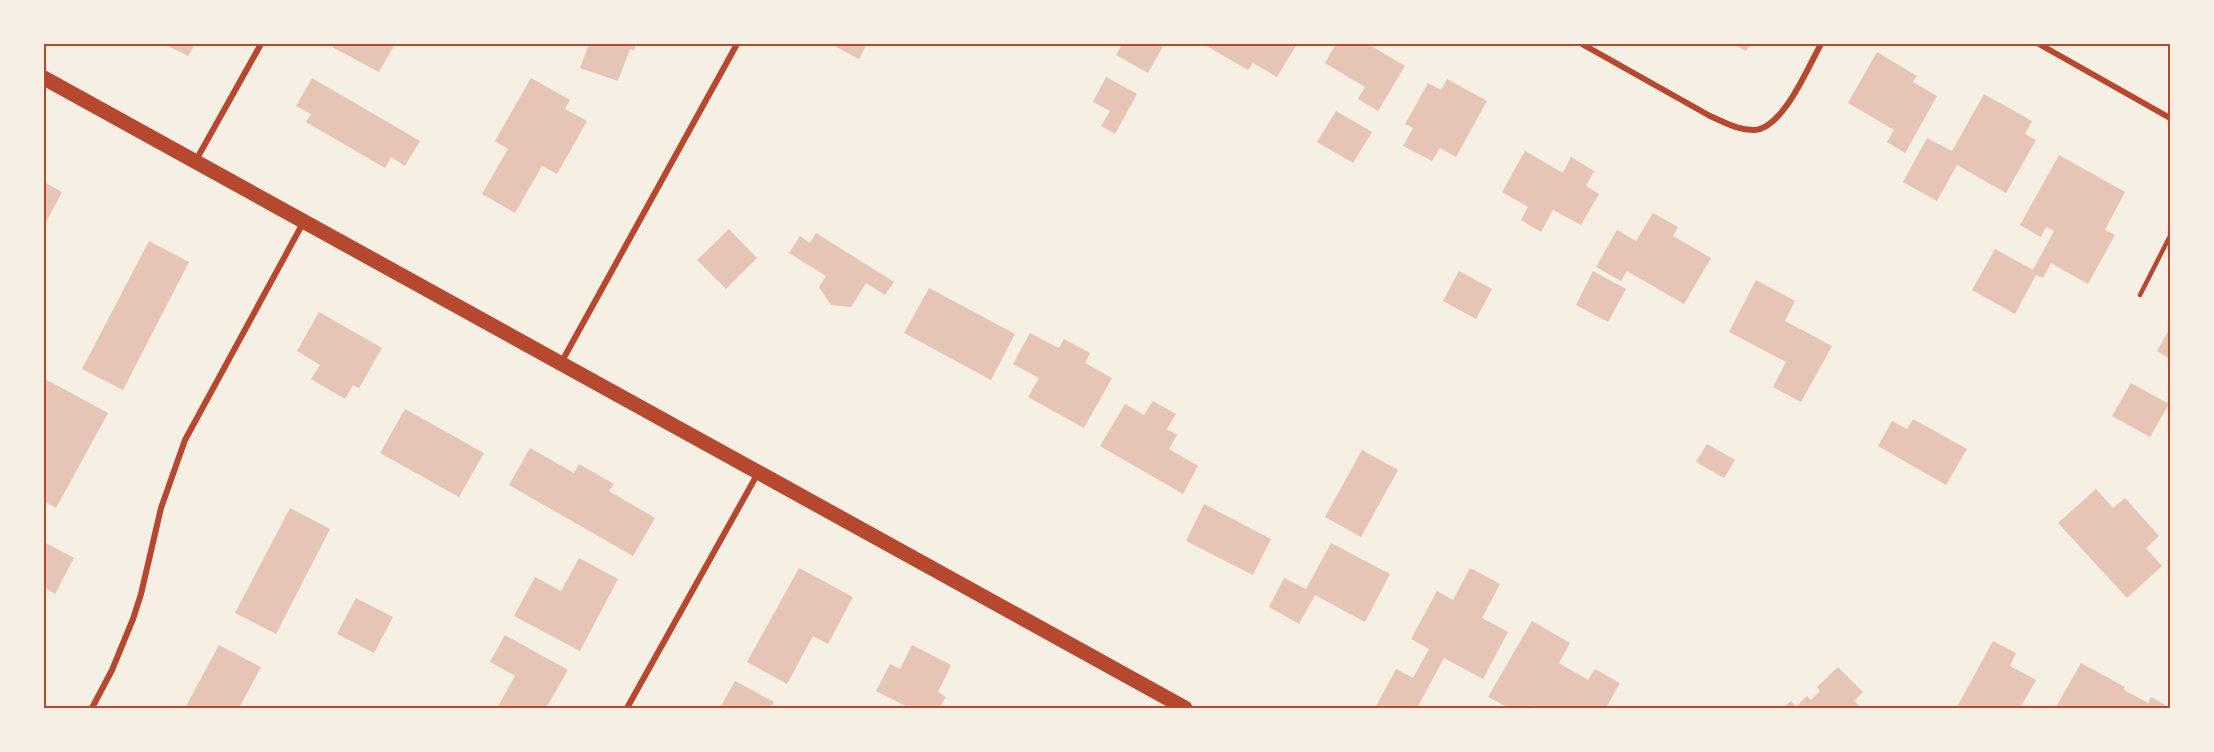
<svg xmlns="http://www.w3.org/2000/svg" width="2214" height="752" viewBox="0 0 2214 752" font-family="Manrope,sans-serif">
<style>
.building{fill:#e6c5b7}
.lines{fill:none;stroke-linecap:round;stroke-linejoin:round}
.service{stroke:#b5482f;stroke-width:4.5}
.minor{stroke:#b5482f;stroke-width:6}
.primary{stroke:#b5482f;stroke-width:15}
.neatline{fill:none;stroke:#b5482f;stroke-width:2}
</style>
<rect width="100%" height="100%" fill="#f6efe4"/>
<!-- building -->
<path class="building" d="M164,44H195L188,56Z
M334,44H395L379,72L332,47Z
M589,44H636L634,51L630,49L618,81L580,68Z
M831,44H867L859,59Z
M1122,44H1164L1148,73L1116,55Z
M1203,44H1297L1277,77L1253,63L1248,70Z
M1336,44H1368L1405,66L1378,111L1358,99L1365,87L1325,63Z
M1733,44H1751L1746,51Z
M1877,52L1917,76L1913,82L1937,96L1905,153L1887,142L1894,130L1848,103Z
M1106,77L1137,94L1115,134L1101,126L1110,111L1093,102Z
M312,78L420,141L405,166L391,157L385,168L306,122L311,114L296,106Z
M531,78L570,100L565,109L587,121L557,174L542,166L515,213L482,194L508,149L495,141Z
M1447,79L1487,101L1456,157L1440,148L1432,161L1403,146L1413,128L1405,124L1428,83L1441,90Z
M1984,94L2032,121L2025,134L2036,140L2006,193L1957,165L1937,201L1903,182L1927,138L1952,151Z
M1336,111L1372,132L1353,163L1317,142Z
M1525,151L1563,173L1571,157L1594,171L1586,186L1599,194L1581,225L1553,210L1541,232L1521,220L1528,207L1502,192Z
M2059,155L2125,192L2105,230L2115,235L2088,284L2051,263L2043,278L2036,275L2015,314L1972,290L1995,249L2033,270L2054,231L2046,227L2041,237L2020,225Z
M44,182L62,192L44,226Z
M1653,213L1678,227L1673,236L1711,258L1684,304L1627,271L1621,281L1596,267L1617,230L1636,241Z
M729,229L757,258L726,289L697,260Z
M816,233L894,282L885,295L866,283L851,307L831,305L819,287L826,276L789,253L800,236L810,243Z
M149,241L189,262L123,390L82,369Z
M1459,271L1492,289L1476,319L1443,301Z
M1593,271L1626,289L1608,322L1576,305Z
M1756,280L1795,301L1785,321L1832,346L1801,402L1773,387L1786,362L1729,332Z
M929,288L1015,334L991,380L904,333Z
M319,312L382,348L359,388L353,385L345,399L311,379L320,365L297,351Z
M2170,328V359L2157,351Z
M1030,333L1059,348L1064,339L1090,353L1085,363L1112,378L1084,428L1028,397L1039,378L1013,364Z
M45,379L108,413L56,508L44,501Z
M2131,383L2169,404L2150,437L2112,416Z
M1153,401L1176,414L1167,429L1177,435L1169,449L1198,466L1183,494L1100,446L1125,404L1144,415Z
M405,409L484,453L459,497L380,453Z
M1913,419L1967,449L1946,485L1878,446L1892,421L1907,429Z
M1707,444L1735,460L1724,478L1696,462Z
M530,448L574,473L579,464L614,484L609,491L655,518L633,556L509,485Z
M1362,450L1398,470L1361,537L1325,517Z
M2096,489L2113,508L2125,498L2159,536L2146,548L2162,566L2127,598L2058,523Z
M1204,504L1271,539L1253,575L1186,541Z
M290,508L330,529L276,634L235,613Z
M44,542L74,558L55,594L44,587Z
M1331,543L1390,574L1365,622L1315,595L1299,624L1269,607L1284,578L1306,589Z
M579,558L618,579L580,651L514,616L535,577L561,591Z
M799,568L853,597L828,644L813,636L787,684L747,662Z
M1470,568L1500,584L1482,618L1508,632L1483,679L1444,658L1417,708H1375L1396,669L1413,678L1429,649L1411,639L1437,591L1453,600Z
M356,598L393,617L374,653L337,634Z
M1532,621L1570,643L1559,663L1588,680L1595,669L1620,683L1606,708H1534L1529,705L1527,708H1509L1488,697Z
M505,635L568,670L546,708H497L515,676L490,662Z
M1993,641L2016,653L2010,666L2036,680L2020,708H1960L1957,707Z
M219,645L261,667L239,708H185Z
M912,645L951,665L938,692L946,697L939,708H910L876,691L890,664L900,669Z
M2081,663L2125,687L2124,690L2148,703L2151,697L2170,708H2060L2056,707Z
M1838,667L1863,692L1854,701L1862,708H1783L1791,701L1796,707L1807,696L1811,700L1820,691L1817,687Z
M735,681L774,702L771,708H720Z"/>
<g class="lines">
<!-- service -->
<path class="service" d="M2140,295L2170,236"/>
<!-- minor -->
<path class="minor" d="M1582,44L1710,116C1724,122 1739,131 1755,130C1784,127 1808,67 1821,44
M2039,44L2170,118
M195,162L261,44
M561,363L737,44
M92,708L112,670L133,619L141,594L161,508L185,440L303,223
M627,708L758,473"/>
<!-- primary -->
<path class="primary" d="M44,78L1185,708"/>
</g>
<!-- border -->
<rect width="2214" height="752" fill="none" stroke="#f6efe4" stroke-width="90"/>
<rect x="45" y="45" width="2124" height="662" class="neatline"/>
</svg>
